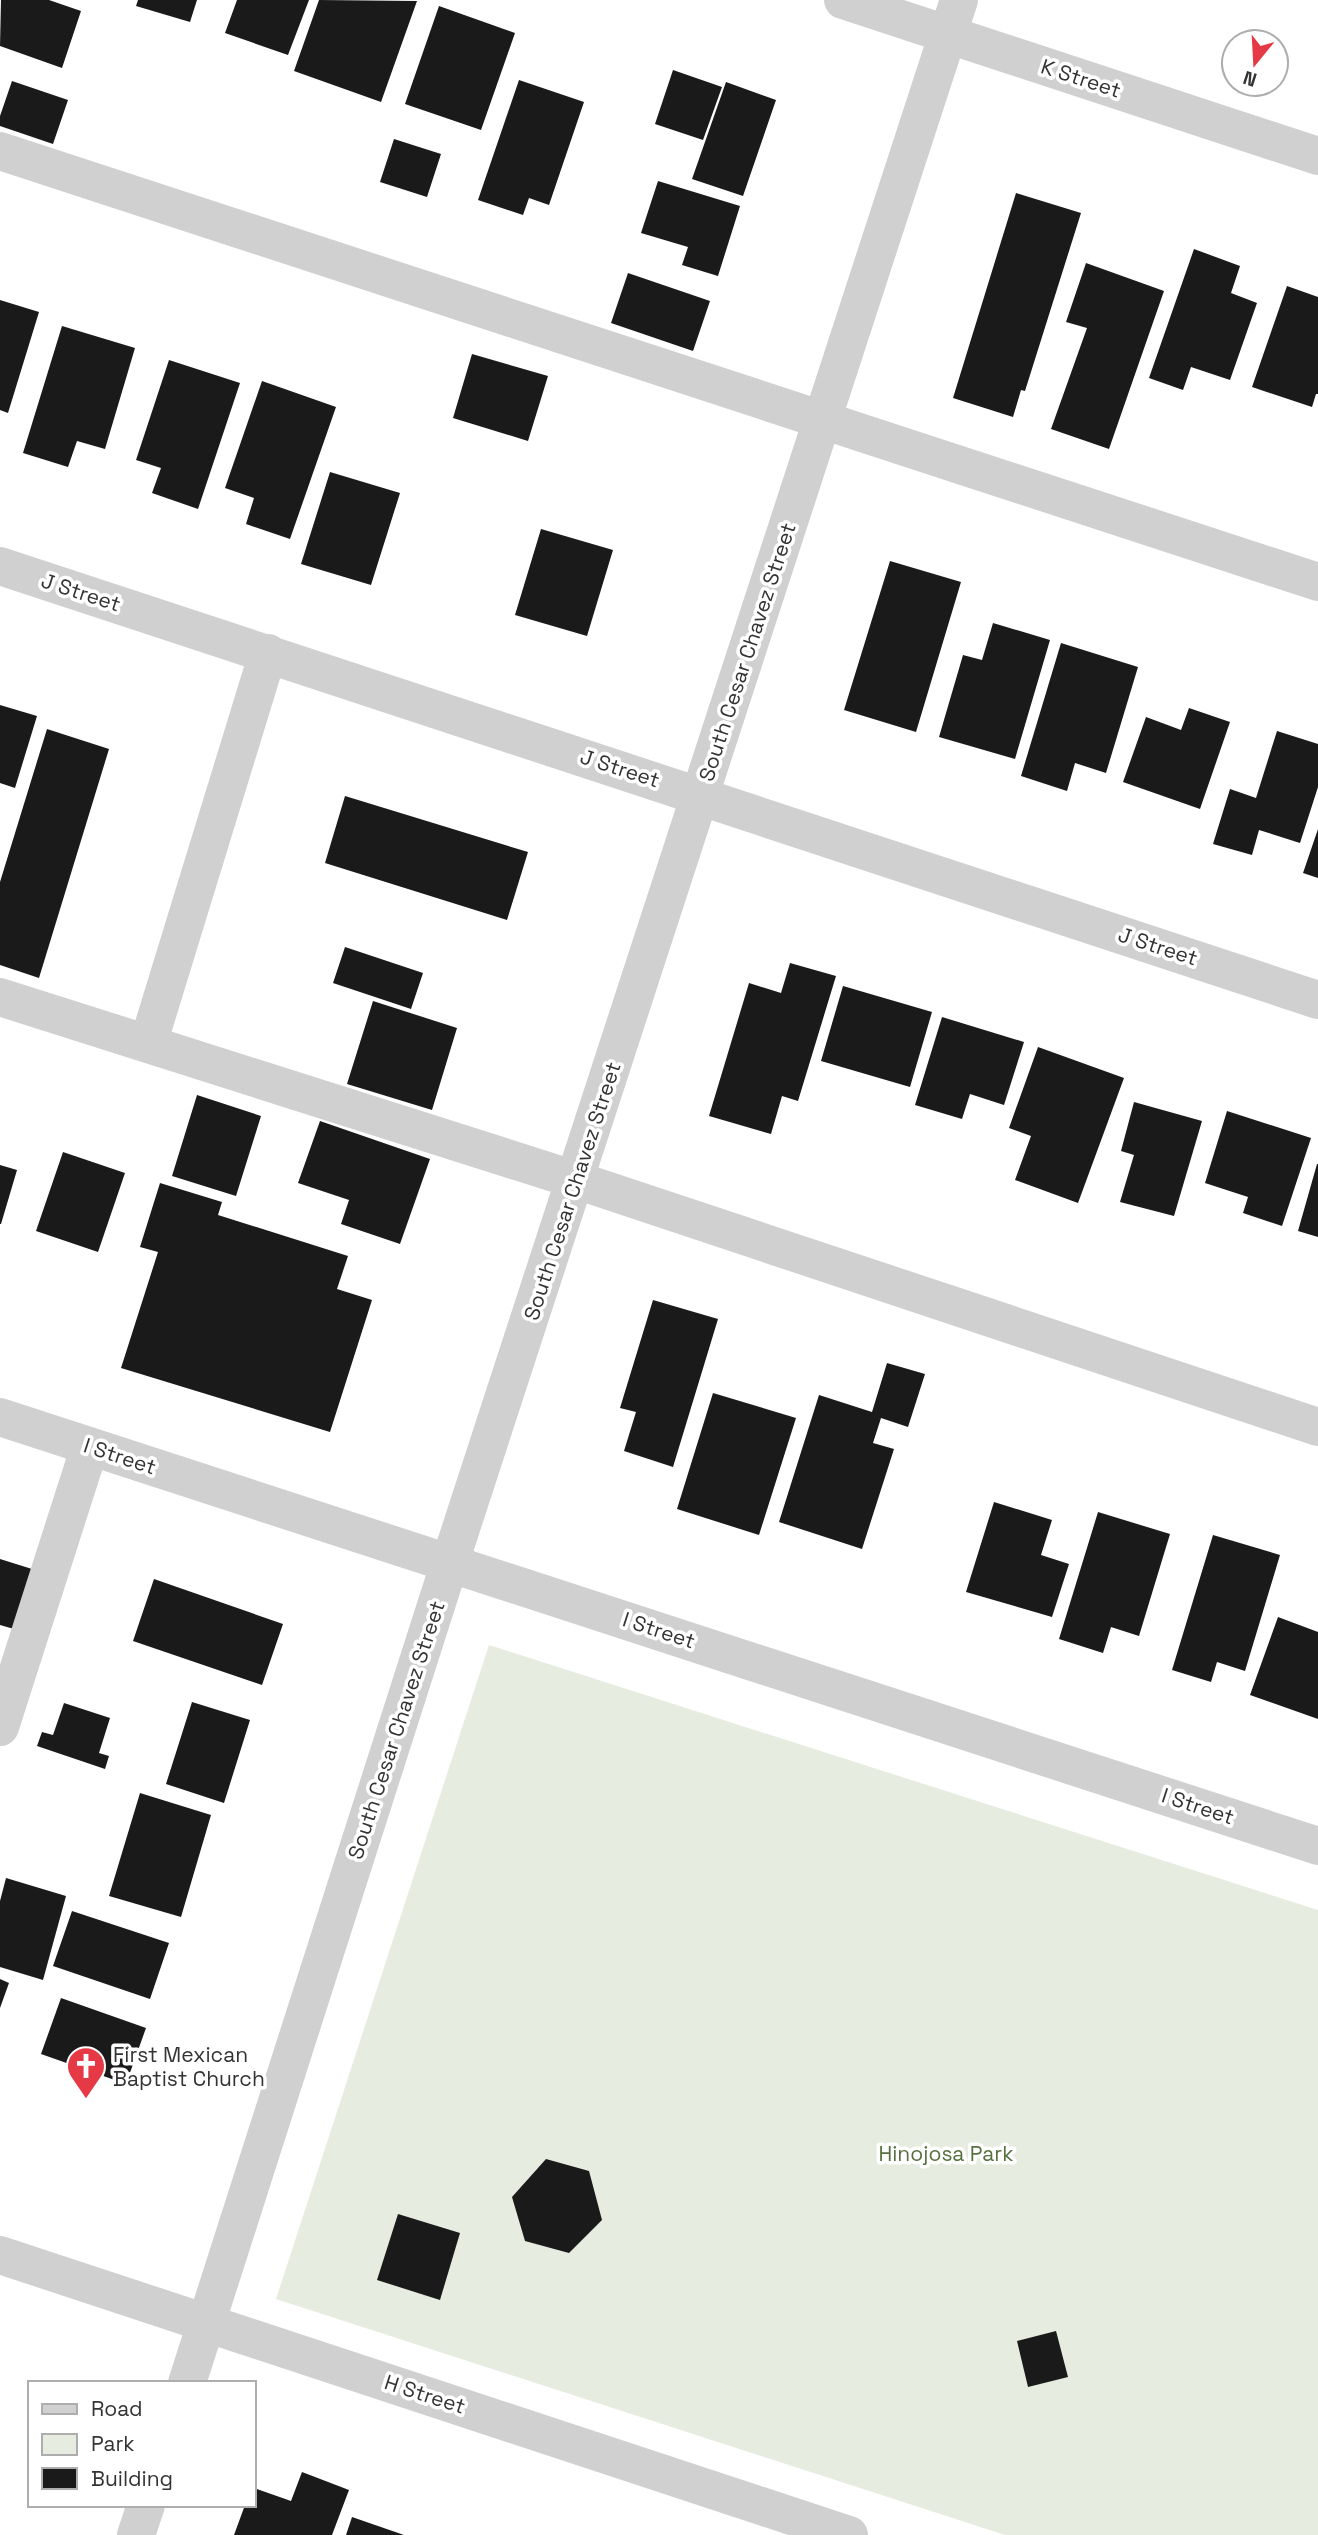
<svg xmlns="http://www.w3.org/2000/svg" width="1318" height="2535" viewBox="0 0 1318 2535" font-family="'Space Grotesk',sans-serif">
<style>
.green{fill:#e6ecdf}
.building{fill:#1a1a1a}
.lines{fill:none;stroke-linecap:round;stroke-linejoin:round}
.minor{stroke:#d0d0d0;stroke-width:38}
.labels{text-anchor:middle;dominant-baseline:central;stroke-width:7;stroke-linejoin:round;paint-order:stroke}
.street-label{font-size:21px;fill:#333;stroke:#fff}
.poi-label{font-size:21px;fill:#333;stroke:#fff;text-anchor:start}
.park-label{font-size:21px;fill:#56703f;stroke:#fff}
</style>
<rect width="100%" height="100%" fill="#fff"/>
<!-- green -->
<path class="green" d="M489,1645L1318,1910V2535H1005L276,2299Z"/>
<!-- building -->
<path class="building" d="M1,0H49L81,11L62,68L0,46Z
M138,0H197L190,22L136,6Z
M237,0H309L288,55L225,33Z
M319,0L417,1L381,102L294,71Z
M439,6L515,33L481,130L405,104Z
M673,70L722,87L703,140L655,124Z
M519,80L584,102L549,205L529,198L523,215L478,200Z
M12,81L68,100L53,144L0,126V116Z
M726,82L776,100L743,196L692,179Z
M394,139L441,154L427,197L380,182Z
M658,181L740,206L718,276L682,265L688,247L641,233Z
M1016,193L1081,213L1025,391L1021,390L1013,417L953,398Z
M1194,249L1240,266L1231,293L1257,303L1230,380L1191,367L1183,390L1149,378Z
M1086,263L1164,291L1109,449L1051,429L1087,328L1066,322Z
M628,273L710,301L693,351L611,323Z
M1287,286L1318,297V394H1316L1312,407L1252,387Z
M0,300L39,312L8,413L0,410Z
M62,326L135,348L105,449L77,441L68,467L23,453Z
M472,354L548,376L528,441L453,418Z
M169,360L240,383L198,509L152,493L161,468L136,460Z
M262,381L336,407L290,539L246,524L254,498L225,488Z
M330,472L400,493L371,585L301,564Z
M541,529L613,550L587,636L515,615Z
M890,561L961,582L916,732L844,710Z
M993,623L1050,640L1015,759L939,737L963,655L982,660Z
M1061,643L1138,667L1106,773L1075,763L1067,791L1021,776Z
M0,705L37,716L15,788L0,783Z
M1189,708L1230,722L1200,809L1123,782L1146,717L1181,730Z
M47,729L109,749L39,978L0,965V882Z
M1277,731L1318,744V787L1300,843L1259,830L1252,855L1213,844L1230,789L1256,798Z
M345,796L528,852L507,920L325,863Z
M1318,829V878L1303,873Z
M345,947L423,973L411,1009L333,983Z
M790,963L836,976L798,1101L782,1096L771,1134L709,1116L749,983L781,993Z
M843,986L932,1012L910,1087L821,1061Z
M373,1001L457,1028L432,1110L347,1084Z
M942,1017L1024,1042L1004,1105L970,1094L962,1119L915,1105Z
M1038,1047L1124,1078L1078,1203L1015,1180L1031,1136L1009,1128Z
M197,1095L261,1116L236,1196L172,1176Z
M1134,1102L1202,1121L1174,1216L1120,1202L1134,1155L1121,1151Z
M1227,1111L1311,1138L1282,1226L1243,1213L1248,1197L1205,1183Z
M320,1121L430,1159L400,1244L341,1224L349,1200L298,1183Z
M63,1152L125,1173L98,1252L36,1231Z
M1317,1164H1318V1237L1298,1231Z
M0,1165L17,1170L1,1224H0Z
M160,1183L222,1202L218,1215L348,1256L337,1289L372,1300L330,1432L121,1368L158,1252L140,1247Z
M653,1300L718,1319L673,1467L624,1451L636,1412L620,1408Z
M887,1363L925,1374L908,1427L881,1418L873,1443L894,1449L862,1549L779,1522L819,1395L872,1412Z
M713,1393L796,1418L759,1535L677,1509Z
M994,1502L1052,1520L1041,1555L1069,1564L1052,1617L966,1592Z
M1098,1512L1170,1534L1139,1636L1111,1627L1103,1653L1059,1639Z
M1213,1535L1280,1555L1245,1671L1217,1662L1211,1682L1172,1670Z
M0,1559L32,1569L14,1629L0,1625Z
M154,1579L283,1624L262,1685L133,1641Z
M1278,1617L1318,1632V1719L1250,1695Z
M192,1702L250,1720L224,1803L166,1784Z
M64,1703L110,1718L99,1753L109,1756L105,1769L37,1746L42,1732L53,1735Z
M140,1793L211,1815L181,1917L109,1896Z
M6,1878L66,1896L43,1980L0,1967V1901Z
M72,1911L169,1943L150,1999L53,1966Z
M0,1979L9,1983L0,2008Z
M61,1998L146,2028L126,2084L41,2054Z
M546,2159L589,2171L602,2220L569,2253L525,2241L512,2197Z
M398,2214L460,2233L440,2300L377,2280Z
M1056,2331L1068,2377L1028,2387L1017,2341Z
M302,2472L349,2490L332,2535H234L245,2505H254V2488L291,2501Z
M352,2517L404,2535H346Z"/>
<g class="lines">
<!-- minor -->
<path class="minor" d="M843,0L1318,156
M0,151L1318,582
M0,566L1318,1000
M0,997L576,1180L1318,1427
M148,1044L268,653
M0,1417L1318,1846
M0,1727L90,1446
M0,2255L849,2535
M187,2383L450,1562L959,0
M136,2535L146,2505"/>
</g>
<!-- icons -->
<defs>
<symbol id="church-pin" viewBox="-11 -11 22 30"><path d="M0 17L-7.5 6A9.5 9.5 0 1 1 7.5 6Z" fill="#e63946" stroke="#fff"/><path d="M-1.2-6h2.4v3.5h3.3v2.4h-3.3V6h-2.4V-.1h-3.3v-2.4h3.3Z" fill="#fff"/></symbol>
</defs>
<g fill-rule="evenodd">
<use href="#church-pin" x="64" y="2044" width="44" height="60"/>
</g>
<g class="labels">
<!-- street labels -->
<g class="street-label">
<text transform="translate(1081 78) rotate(18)">K Street</text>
<text transform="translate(81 592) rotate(18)">J Street</text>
<text transform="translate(747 652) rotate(-72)">South Cesar Chavez Street</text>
<text transform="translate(620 768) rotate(18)">J Street</text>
<text transform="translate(1158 946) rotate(18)">J Street</text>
<text transform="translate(572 1191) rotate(-72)">South Cesar Chavez Street</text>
<text transform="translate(120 1456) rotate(18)">I Street</text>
<text transform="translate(659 1630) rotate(18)">I Street</text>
<text transform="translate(396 1730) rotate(-72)">South Cesar Chavez Street</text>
<text transform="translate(1198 1806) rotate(18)">I Street</text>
<text transform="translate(425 2394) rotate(18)">H Street</text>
</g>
<!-- poi labels -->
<g class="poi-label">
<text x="113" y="2054">First Mexican<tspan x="113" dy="24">Baptist Church</tspan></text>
</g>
<!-- park labels -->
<g class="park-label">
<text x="946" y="2153">Hinojosa Park</text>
</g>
</g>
<!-- legend -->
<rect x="28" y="2381" width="228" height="126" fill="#ffffff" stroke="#adadad" stroke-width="2"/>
<rect x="42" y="2404" width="35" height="10" fill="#d0d0d0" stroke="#adadad" stroke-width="2"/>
<text x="91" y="2416" font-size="21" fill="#333333">Road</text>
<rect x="42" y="2434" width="35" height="21" fill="#e6ecdf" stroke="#adadad" stroke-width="2"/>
<text x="91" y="2451" font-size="21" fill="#333333">Park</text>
<rect x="42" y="2468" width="35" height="21" fill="#1a1a1a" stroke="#adadad" stroke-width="2"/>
<text x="91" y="2486" font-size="21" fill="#333333">Building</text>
<!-- north arrow -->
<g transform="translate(1255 63) rotate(198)"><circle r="33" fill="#ffffff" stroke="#adadad" stroke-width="2"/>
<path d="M0-5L12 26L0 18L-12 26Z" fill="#e63946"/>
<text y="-10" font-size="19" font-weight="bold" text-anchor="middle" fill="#333333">N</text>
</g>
</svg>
